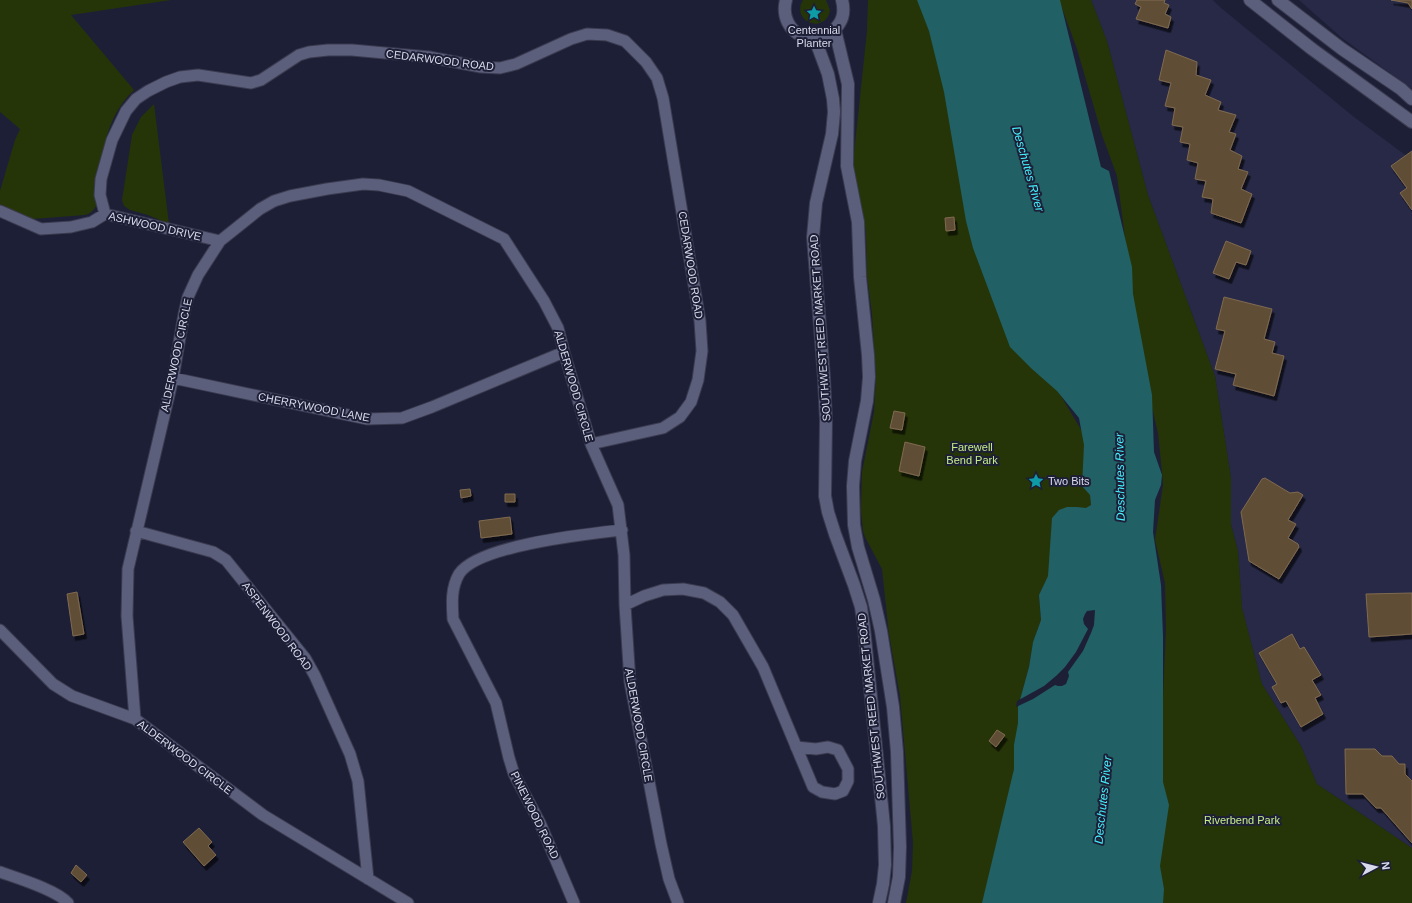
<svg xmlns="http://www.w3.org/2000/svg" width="1412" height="903" viewBox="0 0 1412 903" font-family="Helvetica,sans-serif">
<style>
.built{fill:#272946}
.green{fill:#263508}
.water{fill:#216065}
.pier{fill:#1d1f37}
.building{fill:#614e35;stroke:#7f6a51;filter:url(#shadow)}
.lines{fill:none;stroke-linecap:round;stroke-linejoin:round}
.minor-casing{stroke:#3a3b4f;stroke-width:13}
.secondary-casing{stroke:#3a3b4f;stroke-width:14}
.minor{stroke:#5c5f7c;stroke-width:11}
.secondary{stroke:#5c5f7c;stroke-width:12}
.labels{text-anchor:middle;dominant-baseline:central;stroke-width:4;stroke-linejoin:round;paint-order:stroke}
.poi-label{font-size:11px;fill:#d9dbec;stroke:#1d1f37}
.street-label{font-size:11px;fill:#d9dbec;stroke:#1d1f37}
.park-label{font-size:11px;fill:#c5ed88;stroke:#1d1f37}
.water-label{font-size:12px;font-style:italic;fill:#44f1fe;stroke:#1d1f37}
</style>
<defs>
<filter id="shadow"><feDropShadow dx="2.5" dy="4.5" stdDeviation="0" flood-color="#0009"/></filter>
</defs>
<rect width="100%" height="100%" fill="#1d1f37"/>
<!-- built -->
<path class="built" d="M1091,0H1213L1220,7L1354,117L1412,160V848L1317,784L1301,746L1262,684L1242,608L1238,551L1231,524V478L1215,376L1148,195L1107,41Z
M1299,0H1412V89L1342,38Z"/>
<!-- green -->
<path class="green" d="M0,0H171L71,15L134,90C101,122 103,159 97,203C95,209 92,213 85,215L32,219L0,211V191L15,140L20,129L0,112Z
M803,0H826L830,10C826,35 790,22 803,0Z
M868,0H933L1035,353L1088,441L1091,505L1048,577L1039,595L1041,620L1033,642L1029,667L1021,697L1014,769L991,903H906L912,871L913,843L900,696L889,634L882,569L865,537L863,531L861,510L862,472L874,412L876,377L872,314L867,276L866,232L862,211L855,181L853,163L867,31Z
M1059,0H1091L1107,41L1148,195L1215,376L1231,478V524L1238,551L1242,608L1262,684L1301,746L1317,784L1412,848V903H1154L1166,629L1165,583L1155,540L1163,485L1162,472L1158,433L1141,360L1117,176L1102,135L1077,49Z
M154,104L169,224L148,215L130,210L124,206L122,200L132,135L141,117Z"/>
<!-- water -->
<path class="water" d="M917,0H1060L1101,167L1109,171L1132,267L1133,294L1152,395L1154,452L1162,475L1161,485L1155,500L1153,532L1161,585L1163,636V782L1169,805L1160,866L1164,889L1163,903H982L1014,769V745L1018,723V707L1029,667L1033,642L1041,620L1039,595L1048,576L1052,518L1059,510L1067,507H1077L1086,508L1091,505L1090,495L1082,486L1084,445L1079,418L1057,391L1032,369L1010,347L973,248L966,221L944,92L929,31Z"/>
<!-- pier -->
<path class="pier" d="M1095,610L1094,625L1091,633L1083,651L1068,672L1069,676L1066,684L1062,686H1058L1055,685L1033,699L1016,707L1017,701L1044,686L1056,676L1065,667L1076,652L1088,629L1084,624L1083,619L1085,614L1087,611Z"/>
<!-- building -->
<path class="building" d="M1137,0H1165L1164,3L1169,5L1165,14L1171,17L1168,28L1136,19L1141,7L1135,4Z
M1391,0H1412V9L1408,3Z
M1166,50L1197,62L1196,75L1211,80L1205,95L1221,102L1218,110L1236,115L1229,132L1236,134L1230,150L1242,156L1238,169L1248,172L1241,189L1252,194L1241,223L1211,213L1213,199L1202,197L1206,181L1195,179L1198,163L1187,160L1190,144L1180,142L1183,127L1172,125L1175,108L1165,106L1171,83L1159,80Z
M1412,151V210L1400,193L1407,188L1391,166Z
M954,217L955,230L946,231L945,218Z
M1226,241L1251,251L1246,265L1236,262L1229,279L1213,273Z
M1224,297L1272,309L1264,339L1275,342L1272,353L1284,356L1274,396L1233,385L1236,374L1215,369L1225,331L1216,329Z
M894,411L905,413L902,430L890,428Z
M905,442L925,447L919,476L899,471Z
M1265,478L1290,493L1298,492L1303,495L1288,520L1296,524L1288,538L1298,544L1299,547L1279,579L1249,561L1241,512L1262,479Z
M470,489L471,496L461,498L460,490Z
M505,494H515V502H505Z
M510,517L512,534L481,538L479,521Z
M77,592L84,634L73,636L67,594Z
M1412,593V634L1369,637L1366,594Z
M1292,634L1300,649L1304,647L1321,675L1312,680L1321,695L1315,698L1323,714L1301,727L1286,701L1281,703L1272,687L1277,684L1259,653Z
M997,730L1005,735L996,747L989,741Z
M1345,749H1375L1382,756H1392L1399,764H1405V774L1412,781V843L1381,808H1376L1363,794H1346Z
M199,828L212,842L208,846L216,855L204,866L183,842Z
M76,865L87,875L81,882L71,873Z"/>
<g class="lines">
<defs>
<path id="minor" d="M0,211L41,229L71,227L92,222L105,214L220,241
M105,214L100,195L101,179L112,140L126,111L136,99L148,91L166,82L180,77L198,75L251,83L261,80L299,55L309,52L328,50H352L429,57L481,67L500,68L516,64L571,39L587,34L607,35L625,41L646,62L657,78L663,98L700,321L702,351L698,380L691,402L680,417L663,428L591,444
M173,378L367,419L402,418L432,407L564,352
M136,531L213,552L226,560L305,658L315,676L350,754L358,781L368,879
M625,605L644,596L663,590L683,589L704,593L720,602L733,615L763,667L813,787L822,792L835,794L843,791L848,781V769L838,750L828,747L816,749L796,747
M0,630L53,684L72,696L135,719
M0,872C17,878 57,890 68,903
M408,903L263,815L135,719L127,616L128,569L173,378L184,314L188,297L198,275L220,241L260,209L274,201L290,196L327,189L363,184L379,185L408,191L504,239L544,301L558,328L564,352L591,444L618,505L624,555L625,605L630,682L661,844L669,879L678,903
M574,903L540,823L514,774L509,758L496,703L453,619C452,603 451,588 459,574C478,545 587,534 622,530"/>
<path id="secondary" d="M786,0C777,34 820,54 839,24C844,17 844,8 842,0
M1250,0L1312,49L1412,122
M1278,0L1342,49L1401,89L1412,99
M835,30L848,84L847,166L858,222L860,277L868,355L869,377L867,401L855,461L853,486L854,525L858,547L874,600L881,631L893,707L897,752L900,847L899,877L894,903
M815,39L828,74L833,99L834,112L832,134L816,203L813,237L824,378L826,420L825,496L828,512L835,534L854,585L861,607L864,628L884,826L885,865L883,884L879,903"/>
</defs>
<!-- minor casing -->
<use href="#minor" class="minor-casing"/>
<!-- secondary casing -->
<use href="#secondary" class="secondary-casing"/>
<!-- minor -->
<use href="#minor" class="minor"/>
<!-- secondary -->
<use href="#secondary" class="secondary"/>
</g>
<!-- icons -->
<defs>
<symbol id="sight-bare" viewBox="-9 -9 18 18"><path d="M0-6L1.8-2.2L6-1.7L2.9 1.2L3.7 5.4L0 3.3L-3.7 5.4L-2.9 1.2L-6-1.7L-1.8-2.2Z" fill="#0f9aa8" stroke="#1d1f37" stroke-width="2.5" paint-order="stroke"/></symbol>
</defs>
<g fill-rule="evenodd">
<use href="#sight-bare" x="803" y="2" width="22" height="22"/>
<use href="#sight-bare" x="1025" y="470" width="22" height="22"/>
</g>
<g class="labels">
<!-- poi labels -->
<g class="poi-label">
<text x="814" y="30">Centennial<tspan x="814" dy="13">Planter</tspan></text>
<text x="1048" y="481" text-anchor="start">Two Bits</text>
</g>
<!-- street labels -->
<g class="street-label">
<text transform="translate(440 60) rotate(7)">CEDARWOOD ROAD</text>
<text transform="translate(155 226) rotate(13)">ASHWOOD DRIVE</text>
<text transform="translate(691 265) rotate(81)">CEDARWOOD ROAD</text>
<text transform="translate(820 328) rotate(-94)">SOUTHWEST REED MARKET ROAD</text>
<text transform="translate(176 355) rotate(-78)">ALDERWOOD CIRCLE</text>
<text transform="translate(574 386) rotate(74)">ALDERWOOD CIRCLE</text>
<text transform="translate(314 407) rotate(11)">CHERRYWOOD LANE</text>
<text transform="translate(277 626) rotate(53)">ASPENWOOD ROAD</text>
<text transform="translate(871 706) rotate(-96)">SOUTHWEST REED MARKET ROAD</text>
<text transform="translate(639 725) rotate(80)">ALDERWOOD CIRCLE</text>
<text transform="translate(185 757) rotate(37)">ALDERWOOD CIRCLE</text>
<text transform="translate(535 815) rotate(64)">PINEWOOD ROAD</text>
</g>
<!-- park labels -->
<g class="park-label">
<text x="972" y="447">Farewell<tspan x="972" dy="13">Bend Park</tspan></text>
<text x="1242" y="820">Riverbend Park</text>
</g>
<!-- water labels -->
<g class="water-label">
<text transform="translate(1028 169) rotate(74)">Deschutes River</text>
<text transform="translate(1120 477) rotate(-91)">Deschutes River</text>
<text transform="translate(1103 800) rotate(-84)">Deschutes River</text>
</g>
</g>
<!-- north arrow -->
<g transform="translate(1376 867) rotate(83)" stroke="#1d1f37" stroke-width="3" paint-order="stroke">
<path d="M0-3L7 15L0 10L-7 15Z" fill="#d9dbec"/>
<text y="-6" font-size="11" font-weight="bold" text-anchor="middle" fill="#d9dbec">N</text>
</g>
</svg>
